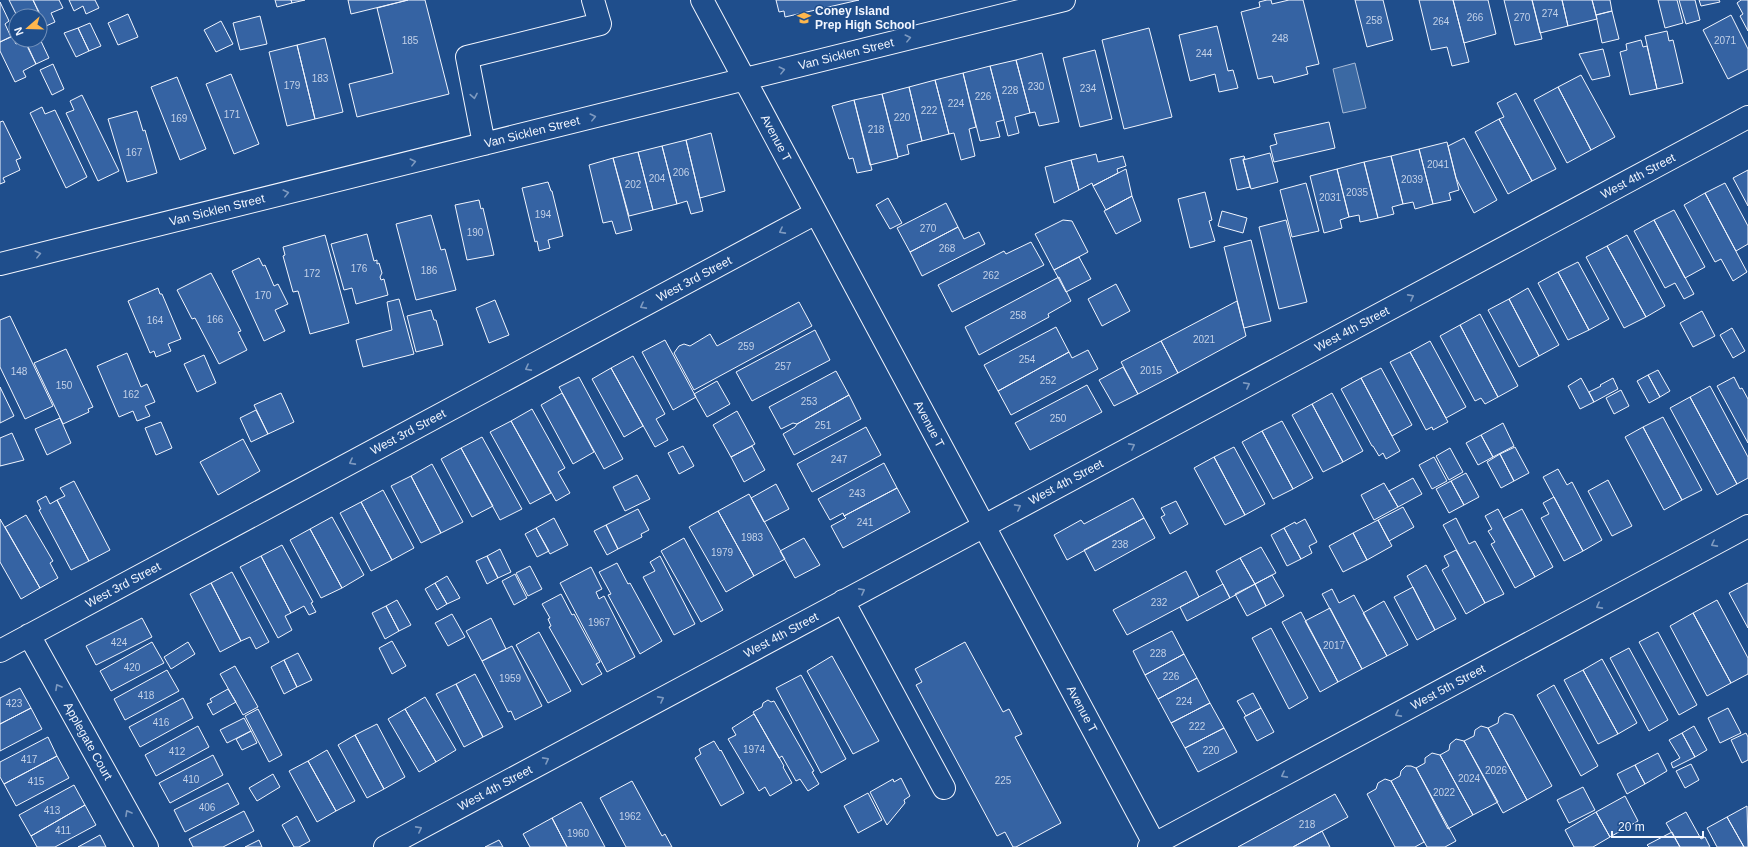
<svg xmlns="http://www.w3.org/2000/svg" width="1748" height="847" viewBox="0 0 1748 847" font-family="Arial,sans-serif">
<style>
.water{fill:#3b69a3;stroke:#a8bbd7}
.building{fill:#3563a3;stroke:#f2f6ff}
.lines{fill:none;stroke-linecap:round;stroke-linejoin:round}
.minor-casing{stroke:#f2f6ff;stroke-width:24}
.minor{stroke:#1f4e8c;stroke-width:22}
.oneway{stroke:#7e9ac0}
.labels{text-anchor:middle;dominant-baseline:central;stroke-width:3;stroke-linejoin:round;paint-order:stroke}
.number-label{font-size:10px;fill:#c3d1e8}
.poi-label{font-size:12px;font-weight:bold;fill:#f2f6ff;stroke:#1f4e8c;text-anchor:start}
.street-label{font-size:12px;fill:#f2f6ff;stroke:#1f4e8c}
</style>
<rect width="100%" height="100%" fill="#1f4e8c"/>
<!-- water -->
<path class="water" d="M1355,63L1366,108L1343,113L1333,69Z"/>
<!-- building -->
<path class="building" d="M9,0H33L43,22L40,23V16H17Z
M33,0H59L63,8L51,13L55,22L46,26Z
M69,0H95L99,8L86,14L83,6L74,11Z
M275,0H291L292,3L277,7Z
M291,0H305L292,3Z
M348,0H408L351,14Z
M408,0H425L449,94L357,117L349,84L393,73L377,8Z
M776,0H859L785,17L784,11L779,12Z
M1267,0H1271L1272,4L1289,0H1303L1319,64L1306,67L1308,74L1274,83L1272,76L1258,79L1241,12L1260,7L1259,2Z
M1355,0H1383L1393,40L1367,47Z
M1419,0H1453L1469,62L1452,66L1447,47L1431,50Z
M1453,0H1488L1496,34L1464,43Z
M1504,0H1532L1542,39L1515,45Z
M1532,0H1562L1568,26L1540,33Z
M1562,0H1592L1597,19L1568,26Z
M1592,0H1610L1612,11L1596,15Z
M1658,0H1677L1683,23L1665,28Z
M1679,0H1695L1700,20L1686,24Z
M1699,0H1719L1720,2L1701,6Z
M1741,0H1748V31L1740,16L1743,14L1737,3Z
M0,2L9,21L5,24L11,37L0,42Z
M1612,11L1619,39L1602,43L1596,15Z
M128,14L138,37L118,45L108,23Z
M1731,15L1748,49V69L1728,79L1703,30Z
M260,16L267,44L240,50L233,23Z
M221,21L233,44L216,52L204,30Z
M90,23L101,46L89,51L78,28Z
M1217,26L1228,71L1233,70L1238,88L1219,92L1215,74L1190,81L1179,35Z
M78,28L89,51L76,57L64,33Z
M1149,28L1172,117L1124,129L1102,40Z
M1667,31L1669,41L1673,40L1683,83L1657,89L1645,36Z
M12,36L16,44L25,40L36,64L23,71L26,77L15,82L0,51V42Z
M325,38L343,112L315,119L297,45Z
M40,39L49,58L36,64L25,42Z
M1641,40L1643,47L1647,46L1657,89L1630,95L1620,52L1627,50L1626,44Z
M297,45L315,119L287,126L269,52Z
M1603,49L1610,76L1592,80L1579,54Z
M1095,50L1112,119L1080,127L1063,58Z
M1042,53L1059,122L1039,126L1035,112L1030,113L1016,60Z
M1016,60L1030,113L1015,117L1019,133L1008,136L990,66Z
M53,64L64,89L52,95L40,70Z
M990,66L1004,120L996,122L1000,137L980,141L963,73Z
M963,73L976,127L969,129L975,156L961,160L954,133L949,134L935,80Z
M231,74L259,144L234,154L206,84Z
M1581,75L1615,137L1591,150L1558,87Z
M177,77L206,149L180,160L151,87Z
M935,80L949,134L922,141L909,87Z
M909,87L922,141L907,145L909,154L898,157L882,94Z
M1558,87L1591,150L1567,163L1534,100Z
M1516,93L1556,169L1532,181L1499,119L1504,117L1497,103Z
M882,94L898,158L870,165L854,100Z
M82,95L119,171L98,181L66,113L74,110L70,101Z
M854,100L872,170L857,173L853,158L849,159L832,106Z
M42,107L45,114L55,110L87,177L66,188L30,113Z
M137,111L143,131L145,130L157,173L127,182L108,119Z
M1499,119L1532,181L1508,194L1475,132Z
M3,121L21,158L16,160L20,170L3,178L5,182L0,184V122Z
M1329,122L1335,148L1274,162L1270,146L1277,144L1274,134Z
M711,133L725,191L700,198L686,140Z
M1464,138L1497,200L1474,213L1456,178L1448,146Z
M686,140L703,211L691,214L687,201L677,204L662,146Z
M1447,142L1459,190L1449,193L1451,200L1433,204L1419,149Z
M662,146L677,204L653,210L638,152Z
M1419,149L1433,204L1415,209L1413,202L1403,204L1391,156Z
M638,152L653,210L629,216L613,158Z
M1270,153L1278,182L1251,189L1243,160Z
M1096,154L1098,162L1123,156L1126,166L1117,169L1118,173L1093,186L1092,183L1079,190L1071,160Z
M1244,156L1245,159H1243L1250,187L1237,190L1230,159Z
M1391,156L1403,204L1392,207L1394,214L1378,218L1364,162Z
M613,158L632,230L616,234L612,221L603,223L589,165Z
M1071,160L1079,190L1054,203L1045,167Z
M1364,162L1378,218L1360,222L1359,215L1349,217L1337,169Z
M1126,169L1132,196L1106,210L1093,186Z
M1337,169L1349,217L1340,220L1342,228L1324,233L1310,176Z
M1748,170V206L1733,178Z
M548,182L551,191H552L563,236L548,240L550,248L539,251L537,241L535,242L522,188Z
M1306,183L1319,231L1292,237L1280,190Z
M1725,183L1748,226V244L1736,251L1705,193Z
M1205,192L1212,220L1209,221L1215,241L1190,248L1178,199Z
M1705,193L1747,272L1733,281L1721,259L1715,262L1684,205Z
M1132,196L1141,221L1116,234L1104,211Z
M888,198L902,223L890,229L876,205Z
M479,200L481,209L483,208L494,255L467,260L455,205Z
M946,203L958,227L910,252L897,228Z
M1674,210L1705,267L1685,278L1654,220Z
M1222,211L1247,218L1243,233L1218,226Z
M431,215L441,250L445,249L456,290L416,300L396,224Z
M1063,220L1072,221L1088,252L1054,270L1035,234Z
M1286,220L1307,302L1279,309L1259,227Z
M1654,220L1694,294L1684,299L1675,283L1665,288L1634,231Z
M958,227L964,239L979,232L985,244L922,276L910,252Z
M367,234L374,261L377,260V264L379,263L382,273L380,277L381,280L384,279L388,295L356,304L352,288L344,290L331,244Z
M325,235L349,323L310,334L298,291L293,292L283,256L285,255L283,247Z
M1627,235L1665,306L1646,317L1607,246Z
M1251,240L1271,321L1244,328L1224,247Z
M1031,242L1044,265L952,312L938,285L1004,251L1006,254Z
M1607,246L1646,317L1624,328L1586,257Z
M1079,257L1091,279L1066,292L1054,270Z
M259,258L263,266L265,265L274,286L278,284L288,304L275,310L285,331L264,341L232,271Z
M1578,262L1609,319L1589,330L1558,272Z
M1558,272L1589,330L1568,340L1538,283Z
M211,273L241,331L238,332L247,350L219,364L195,318L192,319L177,290Z
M1059,277L1071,301L1048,314L1049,317L979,355L965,327Z
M1116,284L1130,311L1102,326L1088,299Z
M158,288L160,294H162L181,339L168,344L171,351L156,357L154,351L150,353L128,301Z
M1528,288L1559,345L1539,356L1509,299Z
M399,299L414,354L363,367L356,340L392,330L387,302Z
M1509,299L1539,356L1519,367L1488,310Z
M495,300L509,335L489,343L476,308Z
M1237,301L1246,336L1178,373L1161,341Z
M799,302L812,326L694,390L674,353L679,346L684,344L690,346L710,334L717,346Z
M431,310L434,320H436L443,345L416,352L407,316Z
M1702,311L1715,336L1693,347L1680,323Z
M1480,314L1518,386L1498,397L1460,325Z
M10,316L53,406L25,419L0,367V320Z
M1460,325L1498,397L1485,404L1481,398L1475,401L1440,336Z
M1056,327L1069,352L998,391L984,365Z
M1732,328L1745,351L1733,358L1720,335Z
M815,330L830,360L752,401L736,372Z
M665,340L696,397L673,410L642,352Z
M1161,341L1178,373L1138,394L1121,362Z
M1430,341L1466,407L1446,418L1410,352Z
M66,349L93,407L88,409L89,412L63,424L34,363Z
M1088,350L1098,369L1011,415L998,391L1069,352L1072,358Z
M1410,352L1448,422L1433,430L1432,427L1426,430L1390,362Z
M127,353L141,387L147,384L155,402L145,406L150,416L137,421L133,411L119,417L97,366Z
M204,355L216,383L197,392L184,364Z
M633,356L665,414L656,419L668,440L655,447L611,368Z
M1123,367L1138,394L1114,406L1099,380Z
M611,368L643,426L624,437L592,379Z
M1381,368L1412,425L1392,436L1361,378Z
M1658,370L1670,391L1660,397L1648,375Z
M836,371L849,395L797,424L793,423L781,429L769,407Z
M1648,375L1660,397L1649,403L1637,381Z
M579,377L623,459L604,469L559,387Z
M1734,377L1740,389L1742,388L1748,399V443L1717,386Z
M1361,378L1400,451L1386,459L1383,453L1379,456L1373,446H1372L1341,389Z
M1581,378L1594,402L1580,409L1568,386Z
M1613,378L1618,389L1594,402L1589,392L1601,386L1600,385Z
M717,381L730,404L707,417L694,394Z
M1087,385L1102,412L1030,450L1015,423Z
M1710,386L1748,457V478L1737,484L1690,397Z
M0,387L14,416L0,423Z
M1621,390L1629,406L1614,414L1606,398Z
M281,393L294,422L268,434L254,405Z
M562,393L594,452L573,464L541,405Z
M1332,393L1363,451L1343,462L1312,404Z
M849,395L861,419L794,455L783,434L795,427L797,424Z
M1690,397L1737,484L1717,495L1670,408Z
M1312,404L1343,462L1323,472L1292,415Z
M532,409L565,468L558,472L570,493L556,501L511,421Z
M256,410L268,434L251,442L240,418Z
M737,411L755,444L731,457L713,425Z
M1663,417L1702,490L1682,500L1643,427Z
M60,418L71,443L47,455L35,429Z
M511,421L551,493L530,504L490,432Z
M1282,421L1313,478L1293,489L1262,431Z
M161,422L172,448L156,455L145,428Z
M1503,423L1514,446L1493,457L1481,435Z
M866,427L881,455L812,492L797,464Z
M1643,427L1682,500L1664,510L1625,437Z
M1262,431L1293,489L1273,499L1242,442Z
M12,433L24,460L0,466V438Z
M1481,435L1493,457L1478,465L1466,443Z
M482,437L522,509L500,520L461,448Z
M243,439L260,471L218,495L200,462Z
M683,446L694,466L679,474L668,453Z
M752,446L765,470L744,482L731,457Z
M1234,447L1265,504L1245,515L1214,457Z
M1515,447L1529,473L1514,481L1500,454Z
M461,448L493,506L472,517L441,459Z
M1450,448L1463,472L1449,480L1436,456Z
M1500,454L1514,481L1501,488L1487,462Z
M1214,457L1245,515L1225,525L1194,468Z
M1434,457L1447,481L1432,489L1419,465Z
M884,463L897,488L844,516L843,513L830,520L818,499Z
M432,464L463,522L441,533L411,476Z
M1558,469L1567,485L1572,482L1602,540L1583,551L1543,477Z
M1466,473L1479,497L1464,505L1451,481Z
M637,475L650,499L625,511L613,487Z
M411,476L441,533L421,543L391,486Z
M1413,478L1422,494L1398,507L1389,491Z
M1608,480L1632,526L1612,536L1588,491Z
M74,481L110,550L89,561L57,500L65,496L60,488Z
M1451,481L1464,505L1449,513L1436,489Z
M1384,483L1398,507L1374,520L1361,495Z
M776,484L789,509L764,522L751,498Z
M897,488L910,512L843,548L831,526L846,518L844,516Z
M383,490L414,548L392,560L361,502Z
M749,494L785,559L754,576L718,511Z
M46,496L50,504L57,500L89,561L71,570L39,510L41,509L37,501Z
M1554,497L1583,551L1564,561L1541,518L1549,514L1543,503Z
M1133,498L1144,518L1067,560L1054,535L1081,520L1084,524Z
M1176,501L1188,524L1170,534L1161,517L1165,515L1161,508Z
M361,502L392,560L371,571L340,513Z
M1403,507L1414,527L1389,541L1378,520Z
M638,509L649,530L641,534L642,537L618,549L606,525Z
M1498,509L1535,577L1515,588L1491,544L1495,542L1488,531L1492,529L1485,516Z
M1522,509L1553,567L1535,577L1503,519Z
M718,511L754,576L726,592L689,527Z
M26,515L53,561L50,563L58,578L40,588L5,527Z
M332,517L364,575L342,588L310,529Z
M554,518L568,545L550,554L536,528Z
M1144,518L1155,538L1095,571L1084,550Z
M1456,518L1469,544L1475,541L1504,594L1485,603L1443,525Z
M0,519L40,588L21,599L0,562Z
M1305,519L1317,542L1309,546L1312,553L1301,559L1284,528L1295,522L1296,524Z
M1378,520L1392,546L1367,560L1353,533Z
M606,525L618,549L607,555L594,531Z
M536,528L549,551L537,557L525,534Z
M1284,528L1301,559L1287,566L1271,535Z
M310,529L342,588L321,598L290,540Z
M1353,533L1367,560L1343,572L1329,546Z
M684,538L723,610L701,622L661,551Z
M804,538L820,565L795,578L780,551Z
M282,545L313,602L311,603L316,612L309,615L304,606L291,613L261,556Z
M1261,547L1276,573L1255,584L1240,558Z
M500,549L511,572L498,578L487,556Z
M1456,550L1485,603L1466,614L1442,570L1449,566L1444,556Z
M261,556L291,613L285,616L292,630L278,638L240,567Z
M487,556L498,578L487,584L476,561Z
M660,556L695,624L674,635L643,577L655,571L650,562Z
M1240,558L1255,584L1230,598L1216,571Z
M617,563L628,584L630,583L662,641L640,654L608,595L611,594L599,572Z
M1426,565L1456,619L1435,630L1407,576Z
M530,566L542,589L528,596L516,573Z
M591,567L602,589L596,592L599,599L604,596L635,657L607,672L560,583Z
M1186,571L1199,597L1127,635L1113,610Z
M232,572L269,642L256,649L250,637L241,641L211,583Z
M515,574L527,598L514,605L502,581Z
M1272,575L1284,596L1266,606L1255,584Z
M447,576L460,598L447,604L435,583Z
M211,583L241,641L220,652L190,594Z
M435,583L447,604L437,610L425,589Z
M1748,583V628L1729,593Z
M1223,584L1230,598L1187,621L1180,607Z
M1255,584L1266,606L1247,616L1235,594Z
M1413,587L1435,630L1417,640L1394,597Z
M1332,589L1339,603L1354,595L1387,656L1362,669L1322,594Z
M561,594L572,615L574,614L600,662L596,664L602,674L582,685L549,627L551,626L548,619L550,618L542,604Z
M397,600L411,625L399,631L386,606Z
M1717,600L1748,658V674L1731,683L1693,613Z
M1384,601L1408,645L1387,656L1363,613Z
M386,606L399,631L385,639L372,613Z
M1330,608L1362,669L1338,682L1305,621Z
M1301,612L1338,682L1320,692L1282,622Z
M1693,613L1731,683L1707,696L1670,626Z
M452,614L465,637L448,646L435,623Z
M142,618L152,637L96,665L86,646Z
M491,618L506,649L482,661L466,631Z
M1271,628L1308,698L1289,709L1252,638Z
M1172,631L1184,654L1145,675L1133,651Z
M539,632L571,691L548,703L516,645Z
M1658,632L1697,705L1679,715L1639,642Z
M392,641L406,666L392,674L379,648Z
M152,642L164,663L111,691L100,671Z
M188,642L195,654L171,669L164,657Z
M965,642L1003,712L1009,709L1022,734L1015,737L1061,823L1016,847H1013L1005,832L997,836L916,685L922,682L915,669Z
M512,646L542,706L515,720L511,711L508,712L482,661Z
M1629,648L1668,720L1649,731L1610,658Z
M298,653L312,680L297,687L284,660Z
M1184,654L1197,678L1158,699L1145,675Z
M832,656L879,741L853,754L807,671Z
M1602,659L1637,723L1618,734L1583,670Z
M284,660L297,687L284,694L271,667Z
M235,666L258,707L243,715L220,674Z
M167,670L179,691L125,720L114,699Z
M1583,670L1618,734L1598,744L1564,680Z
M475,674L503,727L483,737L456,684Z
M801,675L846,759L821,773L776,688Z
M1197,678L1210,703L1171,723L1158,699Z
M456,684L483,737L464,747L436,694Z
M1554,685L1598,766L1581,776L1537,695Z
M20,688L31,708L0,724V698Z
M228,689L236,702L213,715L207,704L212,702L210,699Z
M1253,693L1261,708L1246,716L1237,701Z
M425,697L456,750L436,762L405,709Z
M183,698L193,718L140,747L129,727Z
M768,700L771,702L774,701L814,771L812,772L819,784L808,791L800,779L796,781L782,756L779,758L753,712L762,707L763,703Z
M1210,703L1224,728L1185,748L1171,723Z
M31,708L42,729L0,751V724Z
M1261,708L1274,732L1257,741L1244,717Z
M1728,708L1741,733L1720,743L1708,718Z
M258,709L282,755L269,762L245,716Z
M405,709L436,762L419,772L388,719Z
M1505,713L1513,715L1552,786L1527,800L1488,728L1498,723L1499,717Z
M754,714L784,766L783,767L792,783L770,796L765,787L759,791L728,739L736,735L732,728Z
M244,718L251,731L227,743L220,730Z
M377,724L405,777L384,789L355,735Z
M198,726L209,747L156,776L145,755Z
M1481,726L1488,728L1527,800L1503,813L1464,741L1474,736L1475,730Z
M1694,726L1707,750L1695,757L1682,733Z
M1224,728L1237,752L1198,772L1185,748Z
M251,731L257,743L242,750L236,739Z
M1682,733L1695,757L1673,768L1671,763L1680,758L1669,740Z
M1746,733L1748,737V760L1742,763L1731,740Z
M355,735L384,789L367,798L338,745Z
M48,737L57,756L4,784L0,777V762Z
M1456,739L1464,741L1498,802L1473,815L1440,755L1449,750L1450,744Z
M714,741L720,751L721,750L744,793L721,806L695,758L701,754L699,749Z
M327,750L355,801L336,811L308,761Z
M1432,753L1440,755L1473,815L1448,829L1416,768L1425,763V758Z
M1658,753L1667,771L1645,784L1635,765Z
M213,755L223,775L170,803L159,783Z
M57,756L69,778L16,806L4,784Z
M308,761L336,811L317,822L289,771Z
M1691,764L1699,780L1685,788L1676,771Z
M1635,765L1645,784L1627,794L1617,774Z
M1406,766H1411L1416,768L1456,841L1445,847H1427L1391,781L1400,776L1401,771Z
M273,774L280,787L257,801L249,788Z
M901,778L910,796L904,800L905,803L887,825L870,792L893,779L894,782Z
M1385,779L1391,781L1424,842L1415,847H1395L1367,794L1376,789L1378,783Z
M632,781L662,836L665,834L672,847H626L600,798Z
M228,783L239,804L185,832L174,810Z
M74,785L85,805L31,836L19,815Z
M1583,787L1595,810L1569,823L1557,800Z
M868,793L882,820L858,833L844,806Z
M1335,794L1348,817L1293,847H1238Z
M1625,796L1638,821L1610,837L1596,812Z
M581,802L605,847H567L552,818Z
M85,805L96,825L55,847H37L31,836Z
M1747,806L1748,847H1744L1727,817Z
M244,811L254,831L223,847H193L189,839Z
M1596,812L1610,837L1593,847H1574L1565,830Z
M1686,812L1701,839L1705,837L1710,847H1680L1666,823Z
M297,816L310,841L299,847H294L282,825Z
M1727,817L1744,847H1717L1707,828Z
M552,818L567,847H530L523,834Z
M1322,831L1330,847H1293Z
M1672,832L1680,847H1649L1647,845Z
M100,835L106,847H78Z
M259,840L262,847H245Z
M499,840L503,847H485Z"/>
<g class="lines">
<defs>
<path id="minor" d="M702,0L1156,847
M484,144L467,57L600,24L593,0
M0,264L1064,0
M843,601L944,788
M29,635L147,847
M0,651L816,213
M385,847L1748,117
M1149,847L1748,526"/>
</defs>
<!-- minor casing -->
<use href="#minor" class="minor-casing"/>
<!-- minor -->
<use href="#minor" class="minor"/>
</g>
<!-- one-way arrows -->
<defs><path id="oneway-chevron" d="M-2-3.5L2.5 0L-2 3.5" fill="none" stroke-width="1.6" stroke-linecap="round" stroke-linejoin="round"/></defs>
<g class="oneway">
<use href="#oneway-chevron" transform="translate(908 38) rotate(-14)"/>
<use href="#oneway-chevron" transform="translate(782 70) rotate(-14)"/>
<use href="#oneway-chevron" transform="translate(474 96) rotate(80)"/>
<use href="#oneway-chevron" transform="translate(593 117) rotate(-14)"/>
<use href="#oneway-chevron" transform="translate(413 162) rotate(-14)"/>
<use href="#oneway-chevron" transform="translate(286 193) rotate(-14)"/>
<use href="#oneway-chevron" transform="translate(782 231) rotate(152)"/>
<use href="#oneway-chevron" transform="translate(38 254) rotate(-14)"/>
<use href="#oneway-chevron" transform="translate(1411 297) rotate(-28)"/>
<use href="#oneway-chevron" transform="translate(643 306) rotate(152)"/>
<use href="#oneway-chevron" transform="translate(528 368) rotate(152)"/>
<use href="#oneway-chevron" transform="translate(1247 385) rotate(-28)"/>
<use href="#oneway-chevron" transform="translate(1132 446) rotate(-28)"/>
<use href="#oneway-chevron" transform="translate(352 462) rotate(152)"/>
<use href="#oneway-chevron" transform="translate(1018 507) rotate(-28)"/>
<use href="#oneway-chevron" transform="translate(1714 544) rotate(152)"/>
<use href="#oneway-chevron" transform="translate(862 591) rotate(-28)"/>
<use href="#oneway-chevron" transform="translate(1599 606) rotate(152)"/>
<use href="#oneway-chevron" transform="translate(58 687) rotate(-119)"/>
<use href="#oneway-chevron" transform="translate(661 699) rotate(-28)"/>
<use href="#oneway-chevron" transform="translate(1398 714) rotate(152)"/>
<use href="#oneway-chevron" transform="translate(546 760) rotate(-28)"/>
<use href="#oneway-chevron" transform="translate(1284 775) rotate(152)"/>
<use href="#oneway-chevron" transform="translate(128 813) rotate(-119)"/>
<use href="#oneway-chevron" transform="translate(419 829) rotate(-28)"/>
</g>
<!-- icons -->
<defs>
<symbol id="school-bare" viewBox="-9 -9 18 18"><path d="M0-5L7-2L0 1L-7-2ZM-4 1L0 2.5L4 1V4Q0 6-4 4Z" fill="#ffb74d" stroke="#1f4e8c" stroke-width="2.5" paint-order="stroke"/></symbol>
</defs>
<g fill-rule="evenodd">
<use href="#school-bare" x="794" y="8" width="20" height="20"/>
</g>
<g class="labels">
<!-- number labels -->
<g class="number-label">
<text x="1550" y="13">274</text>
<text x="1475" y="17">266</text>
<text x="1522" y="17">270</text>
<text x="1374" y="20">258</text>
<text x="1441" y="21">264</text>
<text x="1280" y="38">248</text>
<text x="410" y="40">185</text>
<text x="1725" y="40">2071</text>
<text x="1204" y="53">244</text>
<text x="320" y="78">183</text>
<text x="292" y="85">179</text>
<text x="1036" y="86">230</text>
<text x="1088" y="88">234</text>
<text x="1010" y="90">228</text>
<text x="983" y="96">226</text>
<text x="956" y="103">224</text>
<text x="929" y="110">222</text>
<text x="232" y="114">171</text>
<text x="902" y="117">220</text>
<text x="179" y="118">169</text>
<text x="876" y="129">218</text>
<text x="134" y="152">167</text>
<text x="1438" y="164">2041</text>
<text x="681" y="172">206</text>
<text x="657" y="178">204</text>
<text x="1412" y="179">2039</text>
<text x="633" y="184">202</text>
<text x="1357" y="192">2035</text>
<text x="1330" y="197">2031</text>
<text x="543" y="214">194</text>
<text x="928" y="228">270</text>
<text x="475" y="232">190</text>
<text x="947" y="248">268</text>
<text x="359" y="268">176</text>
<text x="429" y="270">186</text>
<text x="312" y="273">172</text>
<text x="991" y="275">262</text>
<text x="263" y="295">170</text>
<text x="1018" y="315">258</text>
<text x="215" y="319">166</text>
<text x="155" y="320">164</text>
<text x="1204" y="339">2021</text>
<text x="746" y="346">259</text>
<text x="1027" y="359">254</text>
<text x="783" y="366">257</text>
<text x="1151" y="370">2015</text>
<text x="19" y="371">148</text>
<text x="1048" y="380">252</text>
<text x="64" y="385">150</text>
<text x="131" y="394">162</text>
<text x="809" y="401">253</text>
<text x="1058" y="418">250</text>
<text x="823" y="425">251</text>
<text x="839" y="459">247</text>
<text x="857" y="493">243</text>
<text x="865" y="522">241</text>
<text x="752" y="537">1983</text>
<text x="1120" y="544">238</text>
<text x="722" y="552">1979</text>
<text x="1159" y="602">232</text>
<text x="599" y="622">1967</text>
<text x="119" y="642">424</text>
<text x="1334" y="645">2017</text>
<text x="1158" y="653">228</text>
<text x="132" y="667">420</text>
<text x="1171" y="676">226</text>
<text x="510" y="678">1959</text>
<text x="146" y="695">418</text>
<text x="1184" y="701">224</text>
<text x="14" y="703">423</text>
<text x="161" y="722">416</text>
<text x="1197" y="726">222</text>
<text x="754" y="749">1974</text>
<text x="1211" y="750">220</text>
<text x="177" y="751">412</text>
<text x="29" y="759">417</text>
<text x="1496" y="770">2026</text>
<text x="1469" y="778">2024</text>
<text x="191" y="779">410</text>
<text x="1003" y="780">225</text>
<text x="36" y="781">415</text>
<text x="1444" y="792">2022</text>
<text x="207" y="807">406</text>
<text x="52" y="810">413</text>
<text x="630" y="816">1962</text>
<text x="1307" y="824">218</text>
<text x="63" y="830">411</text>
<text x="578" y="833">1960</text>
</g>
<!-- poi labels -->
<g class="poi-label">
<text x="815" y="11">Coney Island<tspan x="815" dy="14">Prep High School</tspan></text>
</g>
<!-- street labels -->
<g class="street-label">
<text transform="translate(846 54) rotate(-14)">Van Sicklen Street</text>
<text transform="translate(532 132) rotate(-14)">Van Sicklen Street</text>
<text transform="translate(776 138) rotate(62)">Avenue T</text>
<text transform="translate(1638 176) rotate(-28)">West 4th Street</text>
<text transform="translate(217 210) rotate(-14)">Van Sicklen Street</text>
<text transform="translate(694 279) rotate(-28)">West 3rd Street</text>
<text transform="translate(1352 329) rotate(-28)">West 4th Street</text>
<text transform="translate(929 424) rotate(62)">Avenue T</text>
<text transform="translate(408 432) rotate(-28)">West 3rd Street</text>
<text transform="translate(1066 482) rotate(-28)">West 4th Street</text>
<text transform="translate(123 585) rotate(-28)">West 3rd Street</text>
<text transform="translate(781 635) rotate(-28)">West 4th Street</text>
<text transform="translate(1448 687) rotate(-28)">West 5th Street</text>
<text transform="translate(1082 709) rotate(62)">Avenue T</text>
<text transform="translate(88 741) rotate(61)">Applegate Court</text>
<text transform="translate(495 788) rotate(-28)">West 4th Street</text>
</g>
</g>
<!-- north arrow -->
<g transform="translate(28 28) rotate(250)"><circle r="19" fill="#1f4e8c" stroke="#7391ba"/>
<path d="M0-3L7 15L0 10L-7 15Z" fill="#ffb74d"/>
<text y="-6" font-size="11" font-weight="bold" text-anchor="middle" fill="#f2f6ff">N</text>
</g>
<!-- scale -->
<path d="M1612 831v6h91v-6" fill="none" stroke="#f2f6ff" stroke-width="2"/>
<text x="1618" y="831" font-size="12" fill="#f2f6ff" stroke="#1f4e8c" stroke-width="3" paint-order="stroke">20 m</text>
</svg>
